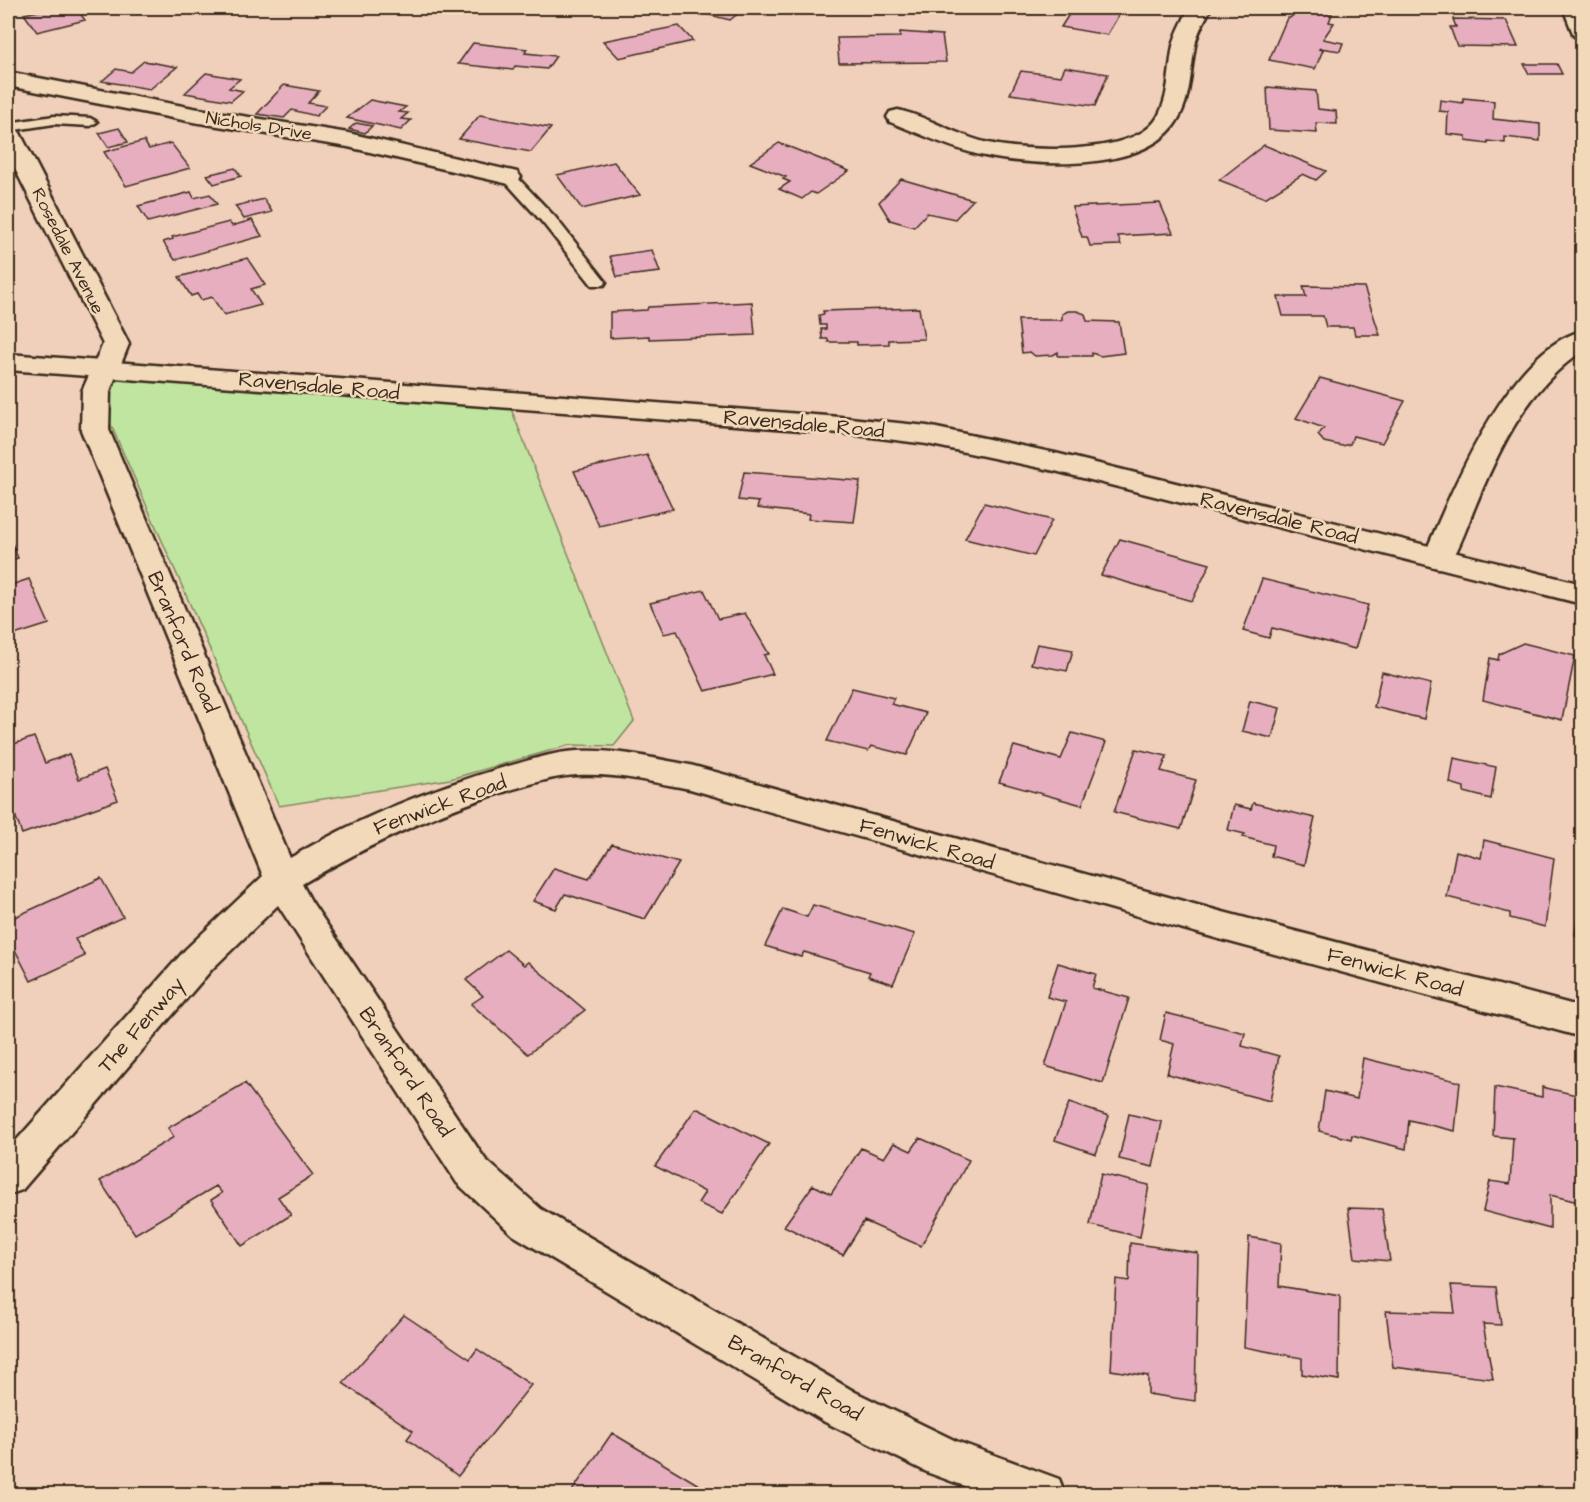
<svg xmlns="http://www.w3.org/2000/svg" width="1590" height="1502" viewBox="0 0 1590 1502" font-family="'Architects Daughter',sans-serif">
<style>
.green{fill:#c0e5a0;stroke:#7e885f;stroke-width:1.5}
.building{fill:#e7aebf;stroke:#3b2a1e;stroke-width:1.5}
.lines{fill:none;stroke-linecap:round;stroke-linejoin:round}
.service-casing{stroke:#3b2a1e;stroke-width:5}
.minor-casing{stroke:#3b2a1e;stroke-width:5}
.secondary-casing{stroke:#3b2a1e;stroke-width:5}
.service{fill:#f2d9ba;fill-rule:evenodd}
.minor{fill:#f2d9ba;fill-rule:evenodd}
.secondary{fill:#f2d9ba;fill-rule:evenodd}
.labels{text-anchor:middle;dominant-baseline:central;stroke-width:5;stroke-linejoin:round;paint-order:stroke}
.far-street-label{font-size:18px;fill:#3b2a1e;stroke:#f2d9ba}
.street-label{font-size:21px;fill:#3b2a1e;stroke:#f2d9ba}
</style>
<rect width="100%" height="100%" fill="#f0d0bb"/>
<filter id="ink" filterUnits="userSpaceOnUse"><feTurbulence type="fractalNoise" baseFrequency=".0167" numOctaves="2"/><feDisplacementMap in="SourceGraphic" scale="12" xChannelSelector="R" yChannelSelector="G"/><feConvolveMatrix kernelMatrix="1 2 1 2 8 2 1 2 1" color-interpolation-filters="sRGB"/></filter>
<g filter="url(#ink)">
<!-- green -->
<path class="green" d="M104,369L508,401L634,721L614,746L570,745L450,779L279,806L96,391Z"/>
<!-- building -->
<path class="building" d="M53,8H76L85,20L37,32L24,14Z
M697,8H745L730,20L693,11Z
M1073,8H1123L1107,35L1061,27Z
M1299,9L1332,14L1329,22L1334,23L1323,39L1343,43L1340,51L1320,48L1319,49L1323,50L1315,69L1269,60L1287,18H1290Z
M1453,19L1506,20L1518,47L1457,46L1450,27H1456Z
M679,26L693,41L619,58L603,41Z
M900,32L942,35L946,62L839,63L837,38L900,37Z
M473,43L527,49L525,53L556,56L547,69L515,66L513,70L458,64Z
M144,61L177,67L150,89L102,81L116,69L131,72Z
M1524,64H1557L1562,74H1529Z
M1065,67L1108,74L1095,106L1010,94L1021,71L1061,76Z
M206,73L240,79L229,88L243,91L231,101L185,93Z
M284,85L319,91L308,103L326,106L316,116L292,110L284,118L257,114Z
M1267,87L1316,91L1318,109L1336,111L1337,124L1316,123L1317,133L1269,130Z
M1463,98L1494,101L1493,119L1540,124V141L1505,137V143L1488,141V144L1466,141V136L1447,134L1448,112L1439,111L1440,100L1463,103Z
M370,100L406,107L399,112L408,113L401,119L411,120L401,130L347,118Z
M480,115L551,128L531,152L459,139Z
M356,123L372,126L365,133L349,129Z
M119,128L128,142L108,147L99,133Z
M144,141L149,149L171,143L190,168L126,186L104,152Z
M779,143L820,159L849,171L816,194L811,192L802,199L779,189L790,182L783,179L786,177L750,163Z
M1264,145L1326,171L1316,180L1303,174L1265,198L1219,180Z
M614,162L640,195L582,209L557,175Z
M235,168L241,176L214,184L207,175Z
M901,179L973,200L955,219L927,213L914,227L890,220L879,202Z
M191,192L194,198L210,194L217,204L148,222L138,206Z
M264,199L272,212L244,219L235,206Z
M1160,203L1173,233L1118,236L1121,245L1090,246L1087,237H1082L1072,207Z
M252,220L262,236L175,260L163,242L173,239L172,237L229,222L232,226Z
M652,250L660,272L617,277L610,256Z
M247,258L265,285L251,289L261,305L224,315L212,297L201,300L197,294L191,296L179,277Z
M1303,286L1364,287L1380,335H1355L1353,327H1326L1323,316H1283L1278,297H1306Z
M752,302L755,335L649,339V336L610,338V312L647,310L648,307Z
M919,308L924,339L889,340V344L857,345V342H828V339H822L821,329H826V325H820L819,315L824,314L823,311Z
M1068,311H1077L1085,314L1087,321L1119,322L1124,353L1100,356L1092,353V356H1058V352L1053,355L1035,356L1030,352L1022,353L1018,320H1062V314Z
M1320,378L1405,401L1382,443L1353,436L1350,444L1342,446L1324,442L1318,435L1324,428L1296,418Z
M647,455L673,509L599,526L574,471Z
M744,472L860,481L854,522L808,519L809,514L757,508L759,502L738,500Z
M984,503L1052,520L1034,556L965,539Z
M8,534L18,558L8,561Z
M1120,539L1210,564L1192,601L1101,575Z
M29,579L49,624L8,637V586Z
M1262,579L1368,605L1355,649L1272,628L1269,638L1243,631Z
M704,590L718,619L745,613L769,654L764,655L773,674L705,691L677,631L664,634L650,603Z
M1523,643L1575,656L1562,720L1483,700L1490,658L1498,660L1499,654Z
M1037,644L1073,650L1067,671L1031,664Z
M1382,672L1431,684L1424,719L1374,707Z
M852,688L894,698L891,704L926,713L907,755L871,746L868,751L827,741Z
M1250,701L1280,708L1272,738L1242,731Z
M1072,733L1106,742L1082,805L999,782L1014,746L1061,759Z
M34,737L45,763L69,754L79,779L105,769L118,800L22,834L8,796V746Z
M1136,749L1167,756L1161,771L1196,780L1181,829L1114,812Z
M1454,758L1496,767L1491,799L1464,792V787L1450,783Z
M1253,803L1315,818L1304,865L1271,856L1273,845L1243,837L1245,834L1228,830L1234,805L1251,809Z
M1484,840L1554,858L1545,927L1510,918V913L1447,897L1456,851L1481,858Z
M612,844L679,863L645,919L565,894L556,909L533,901L554,868L589,879Z
M101,878L123,917L75,939L85,956L31,981L8,936V920Z
M1582,879V937L1575,935Z
M813,905L915,934L893,984L868,976L870,972L804,952L801,957L765,946L783,909L807,917Z
M506,950L524,965L528,962L585,1010L528,1054L471,1004L483,996L466,980Z
M1058,963L1096,974L1092,988L1129,998L1103,1083L1045,1066L1066,1002L1047,997Z
M1166,1013L1245,1033L1242,1046L1279,1056L1270,1101L1167,1074L1174,1044L1160,1040Z
M1363,1058L1460,1082L1455,1131L1409,1120L1406,1149L1352,1135L1351,1139L1319,1131L1325,1091L1357,1099Z
M245,1083L313,1175L278,1197L291,1215L242,1246L211,1200L222,1193L216,1186L135,1234L100,1181L174,1137L168,1128Z
M1495,1087L1542,1097V1087L1581,1096L1582,1203L1550,1195V1229L1483,1211L1490,1181L1510,1184L1513,1138L1493,1136Z
M1069,1103L1109,1116L1096,1154L1055,1140Z
M696,1108L769,1144L722,1214L698,1203L705,1192L655,1166Z
M1129,1114L1162,1122L1153,1167L1119,1159Z
M920,1138L969,1160L921,1246L864,1221L843,1255L784,1226L813,1185L831,1194L861,1148L884,1158L894,1143L911,1151Z
M1101,1174L1149,1185L1140,1237L1090,1225Z
M1348,1208L1382,1209L1390,1261L1355,1258Z
M1249,1237L1281,1243L1279,1286L1340,1296L1339,1380L1302,1374V1358L1244,1347Z
M1130,1243L1198,1253L1195,1401L1148,1394V1376L1111,1370L1116,1279L1129,1281Z
M1451,1285L1496,1287L1501,1325L1483,1324L1493,1379L1393,1367L1386,1311L1455,1313Z
M404,1315L470,1359L477,1349L531,1385L458,1476L407,1439L413,1431L343,1383Z
M612,1433L714,1494H570Z"/>
<g class="lines">
<defs>
<path id="service" d="M54,116L90,118L97,122L90,126L54,124L8,131V123Z
M509,172L514,174L555,217L604,279L606,282L604,285H592L543,223L504,180L501,177Z"/>
<path id="minor" d="M1189,8H1211C1205,20 1197,32 1195,46C1190,71 1191,99 1177,121C1145,174 1028,167 976,154C946,146 918,133 890,122L887,117L890,112L898,110C928,117 954,134 984,142C1022,152 1129,156 1155,121C1170,100 1168,70 1173,46C1176,32 1184,20 1189,8Z
M1563,8H1582V37L1574,36Z
M8,72L193,108L348,133L517,172L521,177L517,182L509,184L348,147L193,122L8,86Z
M8,126L16,128L20,133L129,344L110,391L109,430L290,858C358,818 430,789 505,767C528,761 553,752 577,751C615,749 652,758 690,765L1219,911L1582,1007V1037L1219,939L690,789C652,782 615,773 577,775C554,776 531,784 510,790C436,812 368,845 302,884L311,901L485,1159L541,1209L855,1392L956,1441L1059,1479L1065,1494H986L929,1473L825,1422L513,1235L457,1183L278,905L212,969L22,1190L8,1195V1150L186,949L263,876L81,430L82,391L103,344L8,155Z
M1582,331V351C1529,388 1501,444 1477,502C1468,523 1461,546 1449,565L1438,568L1427,565L1423,558C1451,494 1507,350 1582,331Z"/>
<path id="secondary" d="M8,354L840,417L927,426L1055,453L1582,584V604L1055,471L927,444L840,433L8,370Z"/>
</defs>
<!-- service casing -->
<use href="#service" class="service-casing"/>
<!-- minor casing -->
<use href="#minor" class="minor-casing"/>
<!-- secondary casing -->
<use href="#secondary" class="secondary-casing"/>
<!-- service -->
<use href="#service" class="service"/>
<!-- minor -->
<use href="#minor" class="minor"/>
<!-- secondary -->
<use href="#secondary" class="secondary"/>
</g>
</g>
<g class="labels">
<!-- far-street labels -->
<g class="far-street-label">
<text transform="translate(259 126) rotate(9)">Nichols Drive</text>
<text transform="translate(68 251) rotate(63)">Rosedale Avenue</text>
</g>
<!-- street labels -->
<g class="street-label">
<text transform="translate(319 386) rotate(5)">Ravensdale Road</text>
<text transform="translate(804 424) rotate(5)">Ravensdale Road</text>
<text transform="translate(1279 518) rotate(14)">Ravensdale Road</text>
<text transform="translate(183 642) rotate(67)">Branford Road</text>
<text transform="translate(440 805) rotate(-20)">Fenwick Road</text>
<text transform="translate(927 844) rotate(16)">Fenwick Road</text>
<text transform="translate(1395 972) rotate(15)">Fenwick Road</text>
<text transform="translate(141 1025) rotate(-49)">The Fenway</text>
<text transform="translate(406 1072) rotate(56)">Branford Road</text>
<text transform="translate(795 1378) rotate(30)">Branford Road</text>
</g>
</g>
<!-- margin -->
<rect width="1590" height="1502" fill="none" stroke="#f2d9ba" stroke-width="30"/>
<rect x="15" y="15" width="1560" height="1472" fill="none" stroke="#3b2a1e" stroke-width="2" filter="url(#ink)"/>
</svg>
